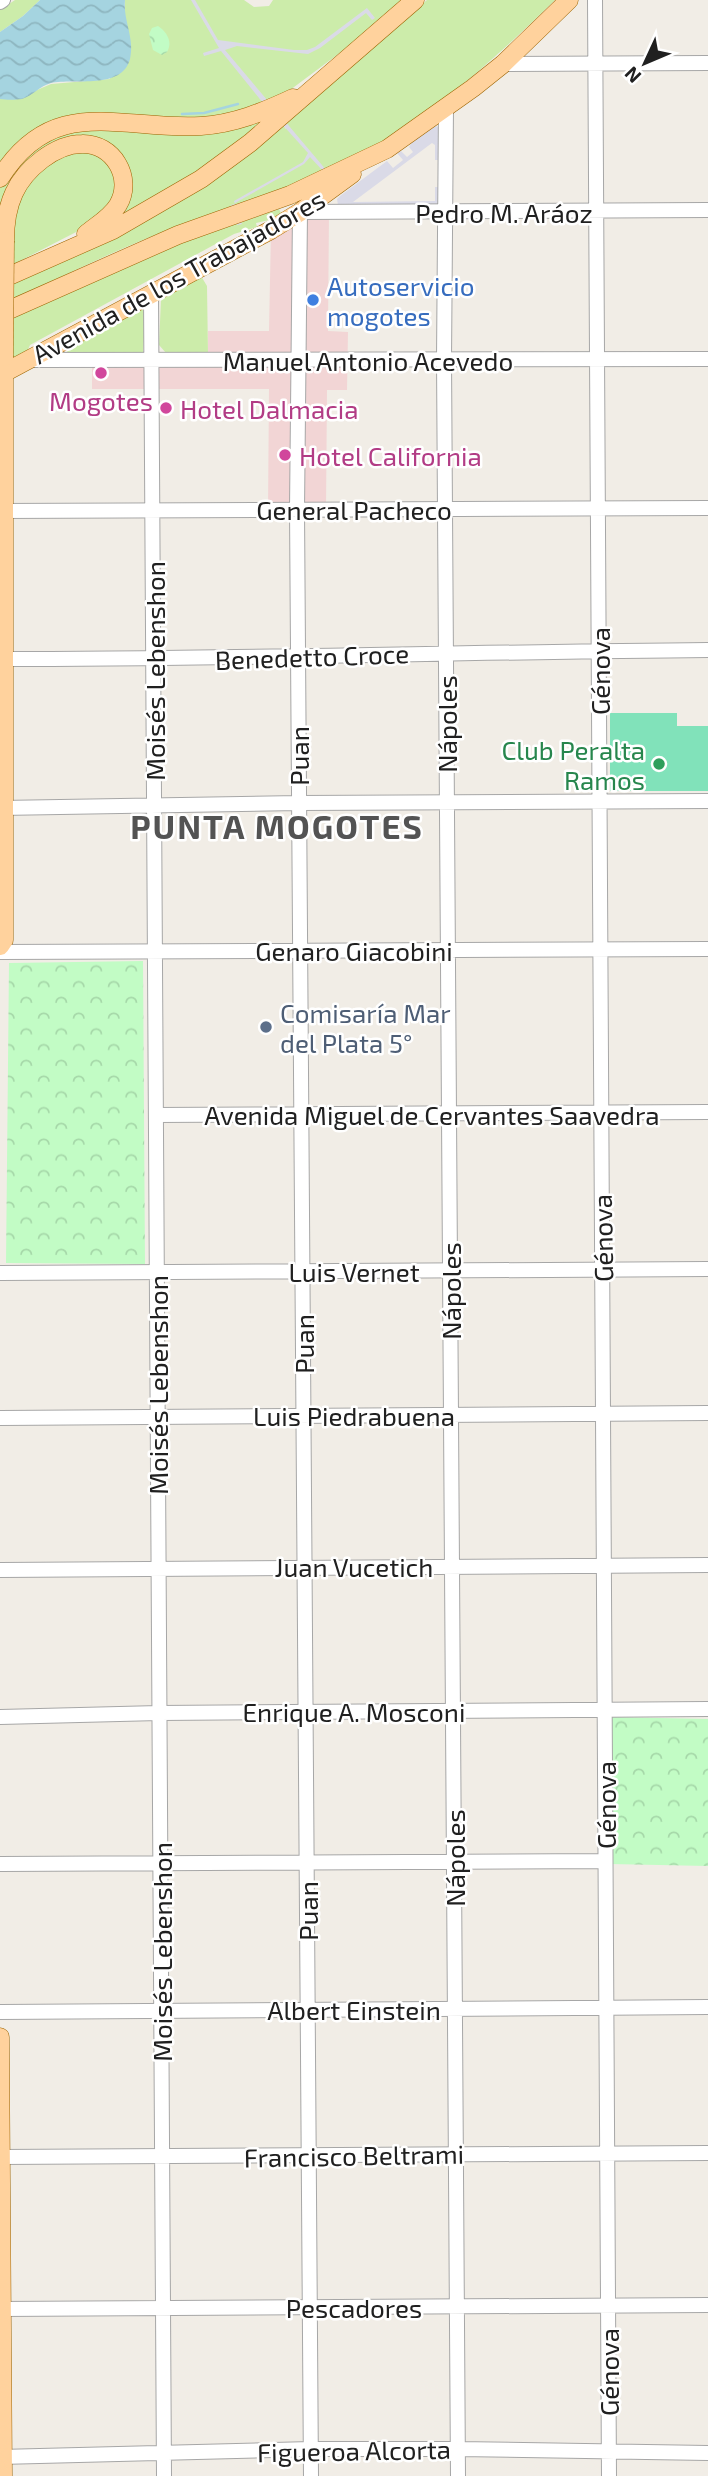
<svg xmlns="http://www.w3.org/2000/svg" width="708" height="2476" viewBox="0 0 708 2476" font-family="'Exo 2',sans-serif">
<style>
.commercial{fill:#f2d5d5}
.grass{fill:#ccecaa}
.park{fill:url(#park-crowns)}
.pitch{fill:#81e2ba}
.plaza{fill:#dadae7}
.water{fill:url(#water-waves)}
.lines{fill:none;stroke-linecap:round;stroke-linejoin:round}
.stream{stroke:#a5d4e0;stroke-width:2.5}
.minor-casing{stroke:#a7a7a7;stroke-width:16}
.major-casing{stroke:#9c6400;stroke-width:19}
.minor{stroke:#fff;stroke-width:14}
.major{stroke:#ffd29d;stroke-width:18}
.major-bridge-casing{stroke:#9c6400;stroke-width:19;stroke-linecap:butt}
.major-bridge{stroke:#ffd29d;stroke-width:18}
.shop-dot{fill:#3f7fe0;stroke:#fff;stroke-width:2.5}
.hotel-dot{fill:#d1479c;stroke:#fff;stroke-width:2.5}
.leisure-dot{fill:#2e9e5b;stroke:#fff;stroke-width:2.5}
.service-dot{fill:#5c6f8a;stroke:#fff;stroke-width:2.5}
.labels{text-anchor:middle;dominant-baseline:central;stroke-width:5;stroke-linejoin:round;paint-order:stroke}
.street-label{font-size:26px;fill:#202020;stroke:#fff}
.shop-label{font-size:26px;fill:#366cbe;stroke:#fff;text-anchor:start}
.hotel-label{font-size:26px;fill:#b23c85;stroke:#fff;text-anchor:start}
.leisure-label{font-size:26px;fill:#27864d;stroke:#fff;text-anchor:end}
.service-label{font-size:26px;fill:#4e5e75;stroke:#fff;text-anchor:start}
.district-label{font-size:33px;font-weight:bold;letter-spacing:2px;fill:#535353;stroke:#fff}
</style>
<defs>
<pattern id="park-crowns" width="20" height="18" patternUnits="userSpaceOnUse" patternTransform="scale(1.75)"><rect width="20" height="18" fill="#c2fcc5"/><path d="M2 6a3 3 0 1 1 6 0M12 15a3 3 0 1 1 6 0" fill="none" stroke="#a6d8a9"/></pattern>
<pattern id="water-waves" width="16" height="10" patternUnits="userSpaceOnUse" patternTransform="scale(1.75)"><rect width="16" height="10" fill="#a5d4e0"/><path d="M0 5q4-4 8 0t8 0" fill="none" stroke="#8eb6c0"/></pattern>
</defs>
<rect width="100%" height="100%" fill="#f1ede6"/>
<!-- commercial -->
<path class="commercial" d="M329,212L328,331L348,332L347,390H327L326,509L268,510L269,389H92V360H208V331H269L271,230Z"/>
<!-- grass -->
<path class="grass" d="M15,0H40L23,16L0,32V10Z
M125,0H244L254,7L269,6L273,0H404L345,49L274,102L198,122L92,116L0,168V99L37,90L51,84L110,79L125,18Z
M427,0H555C496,58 434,114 361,154C303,185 240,203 179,226C118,248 59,278 0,306V289L282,124L286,129V121Z
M267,120L188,179L106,225L121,208L109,147L42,155L0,227V188L5,178L31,148L67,129Z
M89,148L116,169L117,199L82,229L12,265L13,213L25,185L57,156Z
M279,209L281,213L274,219L256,223L257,227L234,234L30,345L27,352L12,359L0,323L152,253Z
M201,276L207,286L208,354L166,353L159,345L161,299Z
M142,309L146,310L143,352L138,354H69L67,352L70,347Z"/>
<!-- park -->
<path class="park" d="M158,26C167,32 173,42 167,52L162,55L153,50L149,34L152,28Z
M143,961L145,1264L6,1263L9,963Z
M612,1717L708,1719V1866L609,1864Z"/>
<!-- pitch -->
<path class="pitch" d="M610,713H677V726H708V791H610Z"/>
<!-- plaza -->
<path class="plaza" d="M191,0H195L218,40L294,50H307L315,47L367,8L375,18L372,20L366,13L320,48L308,54L237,46L225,50L327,171L324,172L310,157L304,164L235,203L242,224L237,225L231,205L235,204L234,201L303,162L308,153L263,103L221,51L204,56L203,53L219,48Z
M436,126L439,128L441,144L438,145V157H441V160H435V145L432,143L353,202L435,201V187H441L439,205H338L337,199L340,196L387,161L393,168L403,160L397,153L401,151L407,157L413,152L409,147L412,142Z"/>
<!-- water -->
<path class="water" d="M40,0H125C123,21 135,38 130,59C122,90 75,78 51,83C40,86 32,96 22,99C16,100 6,100 0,99V32L23,16Z"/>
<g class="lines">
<!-- stream -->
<path class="stream" d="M182,114L204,113L238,104"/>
<defs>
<path id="minor" d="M595,0L609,2476
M0,2L3,0
M503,64L708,63
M446,107L444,360L458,2476
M151,294L164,2476
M27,360L708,359
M0,511L708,508
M0,659C236,659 472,652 708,650
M0,808L299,803L708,801
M0,952L708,949
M156,1115L708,1112
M0,1273L708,1269
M0,1418L708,1413
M0,1570L708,1565
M0,1717L159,1713L708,1709
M0,1864L605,1861
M0,2012L708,2007
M0,2157L708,2153
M0,2309L708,2305
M0,2457L311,2449H458L708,2453
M311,2476L297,510L300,212L708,210"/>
<path id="major" d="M0,178C54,92 122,131 201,126C234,124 263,112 293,98
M5,241C5,224 7,208 14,193C25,169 55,144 82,144C113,143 134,178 118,205C111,217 97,225 86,234
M0,280L113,230L201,179L250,143L415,0
M0,314L178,235L290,195L387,149L473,88L503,64L569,0
M0,375L271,230L300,212L352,174
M0,946L4,940V357
M0,2037L3,2476"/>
</defs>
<!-- minor casing -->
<use href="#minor" class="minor-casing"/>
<!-- major casing -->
<use href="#major" class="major-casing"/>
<!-- minor -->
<use href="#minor" class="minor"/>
<!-- major -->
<use href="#major" class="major"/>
<defs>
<path id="major-bridge" d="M4,357L5,241"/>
</defs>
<!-- major-bridge casing -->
<use href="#major-bridge" class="major-bridge-casing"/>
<!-- major-bridge -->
<use href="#major-bridge" class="major-bridge"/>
</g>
<!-- markers -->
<circle class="shop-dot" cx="313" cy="300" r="7"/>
<g class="hotel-dot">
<circle cx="101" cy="373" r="7"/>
<circle cx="166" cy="408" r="7"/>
<circle cx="285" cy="455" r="7"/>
</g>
<circle class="leisure-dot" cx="659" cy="764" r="7"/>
<circle class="service-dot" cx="266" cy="1027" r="7"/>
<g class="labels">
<!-- street labels -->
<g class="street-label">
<text x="504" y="212">Pedro M. Aráoz</text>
<text transform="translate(178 276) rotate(-29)">Avenida de los Trabajadores</text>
<text x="368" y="360">Manuel Antonio Acevedo</text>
<text x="354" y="509">General Pacheco</text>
<text transform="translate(312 656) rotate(-2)">Benedetto Croce</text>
<text transform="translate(154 671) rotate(-90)">Moisés Lebenshon</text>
<text transform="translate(599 671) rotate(-90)">Génova</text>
<text transform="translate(446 724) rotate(-90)">Nápoles</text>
<text transform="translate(298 756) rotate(-90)">Puan</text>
<text x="354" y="950">Genaro Giacobini</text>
<text x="432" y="1114">Avenida Miguel de Cervantes Saavedra</text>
<text transform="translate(602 1238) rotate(-91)">Génova</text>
<text x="354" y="1271">Luis Vernet</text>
<text transform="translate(450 1291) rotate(-90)">Nápoles</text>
<text transform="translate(303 1344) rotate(-90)">Puan</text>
<text transform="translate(157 1385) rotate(-90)">Moisés Lebenshon</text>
<text x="354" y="1415">Luis Piedrabuena</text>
<text x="354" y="1566">Juan Vucetich</text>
<text x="354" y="1711">Enrique A. Mosconi</text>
<text transform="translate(605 1805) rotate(-90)">Génova</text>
<text transform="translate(454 1858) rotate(-90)">Nápoles</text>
<text transform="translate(307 1911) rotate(-90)">Puan</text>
<text transform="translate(161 1952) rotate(-90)">Moisés Lebenshon</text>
<text x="354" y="2009">Albert Einstein</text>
<text transform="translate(354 2155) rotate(-1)">Francisco Beltrami</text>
<text x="354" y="2307">Pescadores</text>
<text transform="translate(608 2372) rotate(-90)">Génova</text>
<text transform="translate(354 2450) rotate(-1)">Figueroa Alcorta</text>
</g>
<!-- shop labels -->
<g class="shop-label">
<text x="327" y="285">Autoservicio<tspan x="327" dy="30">mogotes</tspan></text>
</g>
<!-- hotel labels -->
<g class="hotel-label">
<text x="101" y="400" text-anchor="middle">Mogotes</text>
<text x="180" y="408">Hotel Dalmacia</text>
<text x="299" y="455">Hotel California</text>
</g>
<!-- leisure labels -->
<g class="leisure-label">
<text x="645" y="749">Club Peralta<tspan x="645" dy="30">Ramos</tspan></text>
</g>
<!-- service labels -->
<g class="service-label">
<text x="280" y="1012">Comisaría Mar<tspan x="280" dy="30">del Plata 5°</tspan></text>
</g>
<!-- district labels -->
<g class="district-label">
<text x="277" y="826">PUNTA MOGOTES</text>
</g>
</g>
<!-- north arrow -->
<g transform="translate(645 63) rotate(226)" stroke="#ffffff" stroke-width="5" paint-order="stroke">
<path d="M0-5L12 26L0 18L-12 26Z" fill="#202020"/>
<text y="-10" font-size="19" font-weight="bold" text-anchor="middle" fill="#202020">N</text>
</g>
</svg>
